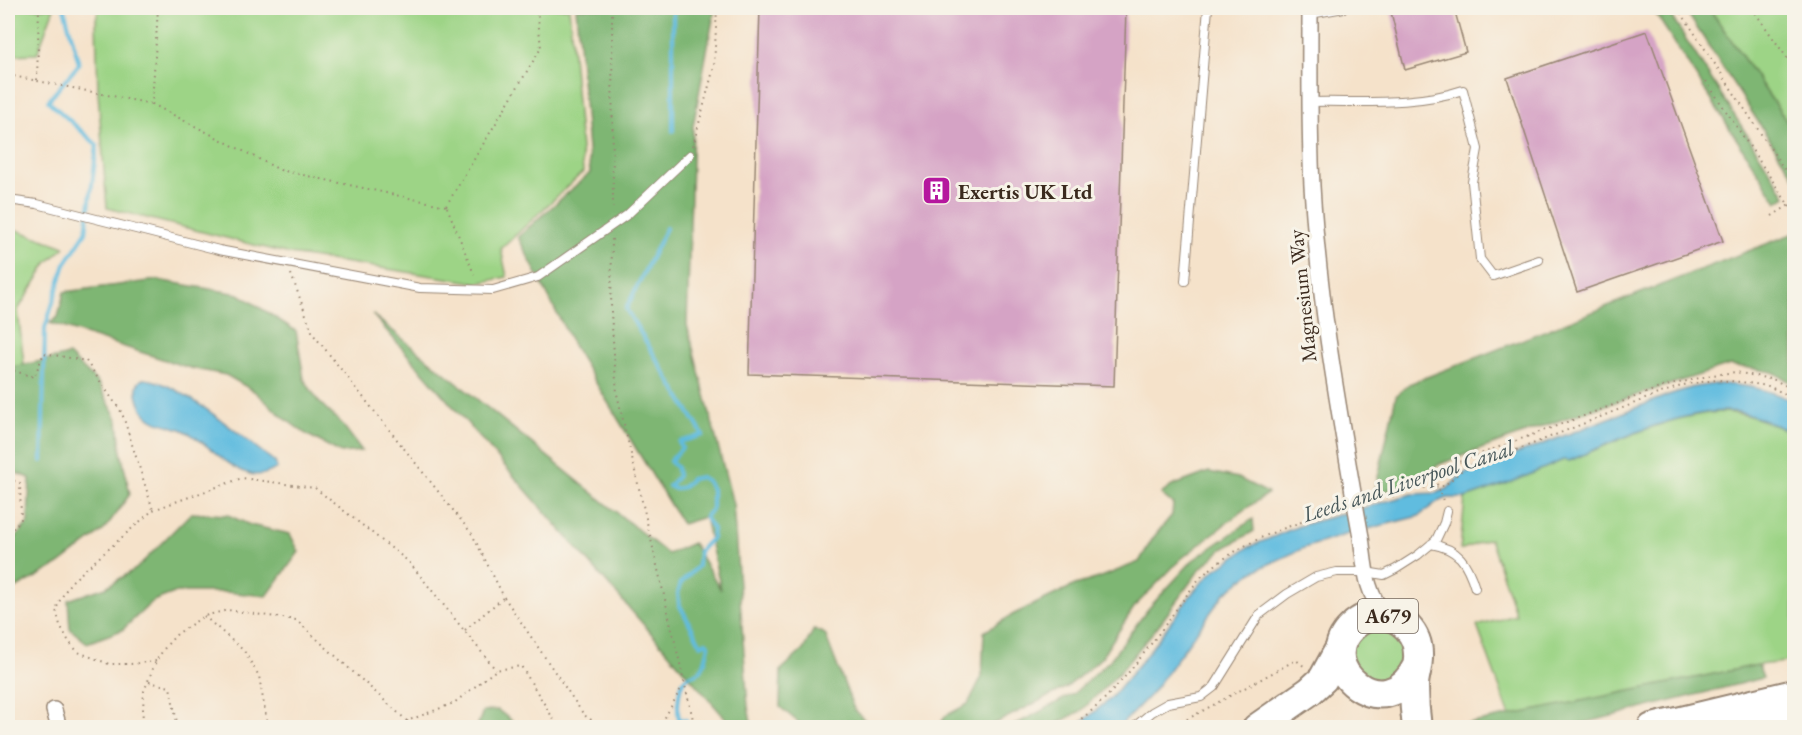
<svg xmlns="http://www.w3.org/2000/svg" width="1802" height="735" viewBox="0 0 1802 735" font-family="'EB Garamond',serif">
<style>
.green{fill:#9dd486;stroke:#6c7f52;stroke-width:1.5}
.forest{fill:#7eb673;stroke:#5c7048;stroke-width:1.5}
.water{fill:#61bcdf;stroke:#4e737e;stroke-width:1.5}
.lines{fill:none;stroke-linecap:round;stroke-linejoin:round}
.stream{stroke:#61bcdf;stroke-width:4}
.building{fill:#d5a3c5}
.lane-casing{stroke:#988674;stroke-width:10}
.street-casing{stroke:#988674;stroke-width:18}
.highway-casing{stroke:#988674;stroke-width:32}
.path{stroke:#988674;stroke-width:2;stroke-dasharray:1.5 4.5;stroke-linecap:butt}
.lane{stroke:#fff;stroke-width:8}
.street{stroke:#fff;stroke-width:15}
.highway{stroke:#fff;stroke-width:28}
.street-bridge-casing{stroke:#988674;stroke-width:18;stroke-linecap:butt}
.path-bridge{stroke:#988674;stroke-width:2;stroke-dasharray:1.5 4.5;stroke-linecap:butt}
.street-bridge{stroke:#fff;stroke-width:15}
.labels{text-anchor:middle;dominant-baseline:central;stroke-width:6;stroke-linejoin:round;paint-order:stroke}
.shield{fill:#f7f3e8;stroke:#73665b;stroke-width:1.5}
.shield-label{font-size:20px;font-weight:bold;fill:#3b2a1e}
.poi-label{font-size:21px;font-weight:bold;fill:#3b2a1e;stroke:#f7f3e8;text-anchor:start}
.street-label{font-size:21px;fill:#3b2a1e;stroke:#f7f3e8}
.water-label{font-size:22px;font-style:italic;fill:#465658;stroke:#f7f3e8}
</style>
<rect width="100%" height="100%" fill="#f7f3e8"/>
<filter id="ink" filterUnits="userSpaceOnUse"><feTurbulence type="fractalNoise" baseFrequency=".0167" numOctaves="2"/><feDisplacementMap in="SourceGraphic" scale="12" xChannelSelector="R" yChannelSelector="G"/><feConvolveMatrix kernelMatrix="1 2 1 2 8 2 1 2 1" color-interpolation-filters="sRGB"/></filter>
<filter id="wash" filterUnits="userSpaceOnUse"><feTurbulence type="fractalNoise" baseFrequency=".008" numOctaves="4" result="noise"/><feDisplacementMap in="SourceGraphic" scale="24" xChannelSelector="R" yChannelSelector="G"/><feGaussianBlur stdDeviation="1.35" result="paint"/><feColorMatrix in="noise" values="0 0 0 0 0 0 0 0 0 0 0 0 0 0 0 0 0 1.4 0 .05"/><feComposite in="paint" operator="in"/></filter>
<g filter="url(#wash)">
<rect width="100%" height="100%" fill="#f5e2ca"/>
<!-- green -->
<path class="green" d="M8,8H54L37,54L8,55Z
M99,8H569L583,172L501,249L507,277L478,283L290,254L107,208L98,93L96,19Z
M1709,8H1794V132Z
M8,227L65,247L47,263L18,310L24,365L8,368Z
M1719,412C1751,412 1766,423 1794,433V661L1758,665L1510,716L1477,626L1516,615L1490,539L1460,550L1465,498L1517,480L1563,460L1569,461C1616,441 1667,416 1719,412Z
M1387,627L1402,640L1405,659L1401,669L1387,681L1360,679L1347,646L1359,630Z"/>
<!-- forest -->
<path class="forest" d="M576,8H715L693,126L687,325L733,504L748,707L752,727H733L372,314L668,554L693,543L721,590L705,517L682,524L574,347L518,237L590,173Z
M1652,8H1666L1786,196L1777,202Z
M1684,8H1709L1794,132V177Z
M1794,233V384L1773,372L1730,365L1569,417L1440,464L1415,481L1374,495L1396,396L1409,384Z
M157,280L239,294L296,331L304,379L318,401L342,424L362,451L341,453L306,434L284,418L254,391L226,375L190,368L50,323L58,317L64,292Z
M69,355L98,383L118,421L121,452L130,494L104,530L59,564L8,593V546L28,523L30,478L8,470V368Z
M1209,472L1238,478L1268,493L1233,518L1181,559L1135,606L1101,658L1067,687L988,727H939L945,716L968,704L982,676L984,632L1014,614L1075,585L1099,578L1139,562L1153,538L1172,515L1173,504L1161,494L1172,486Z
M191,513L228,515L250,525L290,534L299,552L267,596L225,592H177L153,601L122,630L87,643L70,629L68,600L106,587L136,569Z
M1253,519L1254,531L1221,550L1200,569L1162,621L1120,672L1081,711L1050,727H1011L1073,694L1110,660L1148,609L1193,560Z
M814,629L825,634L854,709L871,727H804L780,707L781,670L803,650Z
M1758,665L1763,678L1568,727H1453Z
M498,710L512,721L514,727H477L483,711Z"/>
<!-- water -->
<path class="water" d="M143,379C177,379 247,441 275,462L277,468C268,474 258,477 247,473C224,465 207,442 185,431C174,425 156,425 147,415C139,407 131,385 143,379Z
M1715,384C1744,384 1769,389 1794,402V433C1775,426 1758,416 1738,412C1691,405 1612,442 1569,461L1563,460L1517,480L1465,498H1448L1437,502L1419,516L1348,534L1304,548L1252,572L1224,594L1152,693L1119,727L1075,728L1111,698L1141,662L1194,591L1212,572L1249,547L1299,526L1412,494L1436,493L1447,489L1462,474L1530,449L1671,394L1694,387Z"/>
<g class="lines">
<!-- stream -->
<path class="stream" d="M673,8V131
M666,228L626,309L703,435L679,442L682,448L670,461L677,468L678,476L669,486L675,489L683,487L691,479L701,477L707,481L712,489V509L705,517L713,529L712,538L699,551L698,566L681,583L678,593L679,604L701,645L706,642L709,646C707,653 705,668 699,672C695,675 690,674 686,678C678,685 677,709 679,719L686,720L689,728
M42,461L45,328L65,264L86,232L97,145L48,101L79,64L64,8"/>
</g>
<g id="blocks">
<!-- building -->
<path class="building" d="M760,8H1126L1114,386L749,374Z
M1390,8H1454L1466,52L1405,70Z
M1647,31L1723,241L1577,292L1507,78Z"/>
</g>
</g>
<g filter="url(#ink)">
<use href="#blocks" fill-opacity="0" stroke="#988674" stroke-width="1.5"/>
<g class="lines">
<defs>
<path id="lane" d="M1310,14L1344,8
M1310,102C1360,101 1415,106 1463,90L1478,149L1472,182L1480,259L1493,276L1539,260
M8,200L37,204L219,250L420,288L493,290L538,277L627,215L690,155
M1185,281L1208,8
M1431,544C1459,549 1467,562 1475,588
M1133,728L1152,712L1168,703L1201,697L1214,687L1259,615L1287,594L1316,577L1337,572H1366L1384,575L1396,569L1418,555L1436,540L1444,523L1447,511"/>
<path id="street" d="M1310,8C1310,67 1309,126 1312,186C1318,291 1336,394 1354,498
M1361,537C1365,565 1365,594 1386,615
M54,710L59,728"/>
<path id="highway" d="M1417,666C1386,730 1310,667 1352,627C1360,619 1370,615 1381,615C1402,616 1418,634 1418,654C1419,665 1414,676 1414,686C1414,700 1415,714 1417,728
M1257,728L1310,691L1323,679L1340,648
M1652,728L1794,694
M1750,728L1794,717"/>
</defs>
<!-- lane casing -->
<use href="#lane" class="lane-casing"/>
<!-- street casing -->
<use href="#street" class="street-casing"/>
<!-- highway casing -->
<use href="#highway" class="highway-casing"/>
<!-- path -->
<path class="path" d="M158,8L152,104L280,170L446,206
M612,8L613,212
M1678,8L1794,184
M1752,8L1794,68
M8,75L152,104
M37,80L39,8
M1706,81L1794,213
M693,146L714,67L717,8
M446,206L541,48L537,8
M447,207L476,279
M612,239L611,313L617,394L695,728
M291,274L313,334L472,534L504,597L584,715L603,728
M8,369L34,377L44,353L86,361L122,413L153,510
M1453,464L1462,470
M1435,478L1436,475L1453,464L1662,387L1712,375L1736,372L1775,380L1794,390
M8,479L20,483L21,520L8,534
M1412,489L1444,486L1462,470L1530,445L1655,395L1687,384L1717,380L1741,382L1768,386L1794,398
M1440,493L1444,503
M1369,502L1393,496L1436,475
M204,616L244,651L259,676L268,728
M465,630L504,597
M156,661L131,664H109L78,652L69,642L60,625L56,610L59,602L70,583L153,510L242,478L315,488L409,562L496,670
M149,682L170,687L178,728
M407,721L413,728
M142,728L144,691L156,661L166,646L177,634L204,616L228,610L296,620L407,721L454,703L496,670L521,666L559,728
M659,728L682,687
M1066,728C1115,704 1165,622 1199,579C1240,540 1290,525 1343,509
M1171,728L1296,660L1305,667"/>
<!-- lane -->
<use href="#lane" class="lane"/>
<!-- street -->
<use href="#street" class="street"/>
<!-- highway -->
<use href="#highway" class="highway"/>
<defs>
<path id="street-bridge" d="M1354,498L1361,537"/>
</defs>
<!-- street-bridge casing -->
<use href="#street-bridge" class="street-bridge-casing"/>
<!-- path-bridge -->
<path class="path-bridge" d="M1772,216L1794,202
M1435,478L1440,493"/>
<!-- street-bridge -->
<use href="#street-bridge" class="street-bridge"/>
</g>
</g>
<!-- icons -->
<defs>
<symbol id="building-square" viewBox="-11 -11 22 22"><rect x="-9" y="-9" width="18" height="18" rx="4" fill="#b5179e" stroke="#f7f3e8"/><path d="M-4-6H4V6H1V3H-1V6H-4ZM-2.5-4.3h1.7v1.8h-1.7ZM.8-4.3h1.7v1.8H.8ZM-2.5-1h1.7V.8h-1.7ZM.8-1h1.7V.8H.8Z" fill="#fff"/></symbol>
</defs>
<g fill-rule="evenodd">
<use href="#building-square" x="920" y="174" width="33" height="33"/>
</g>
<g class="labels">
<!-- shield labels -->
<rect class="shield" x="1358" y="599" width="60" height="34" rx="4.5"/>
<g class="shield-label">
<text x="1388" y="616">A679</text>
</g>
<!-- poi labels -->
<g class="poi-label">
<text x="958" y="191">Exertis UK Ltd</text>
</g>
<!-- street labels -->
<g class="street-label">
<text transform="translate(1302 296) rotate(-96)">Magnesium Way</text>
</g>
<!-- water labels -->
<g class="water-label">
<text transform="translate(1408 481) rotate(-18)">Leeds and Liverpool Canal</text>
</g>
</g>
<!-- margin -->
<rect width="1802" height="735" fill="none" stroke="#f7f3e8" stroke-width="30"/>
</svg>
